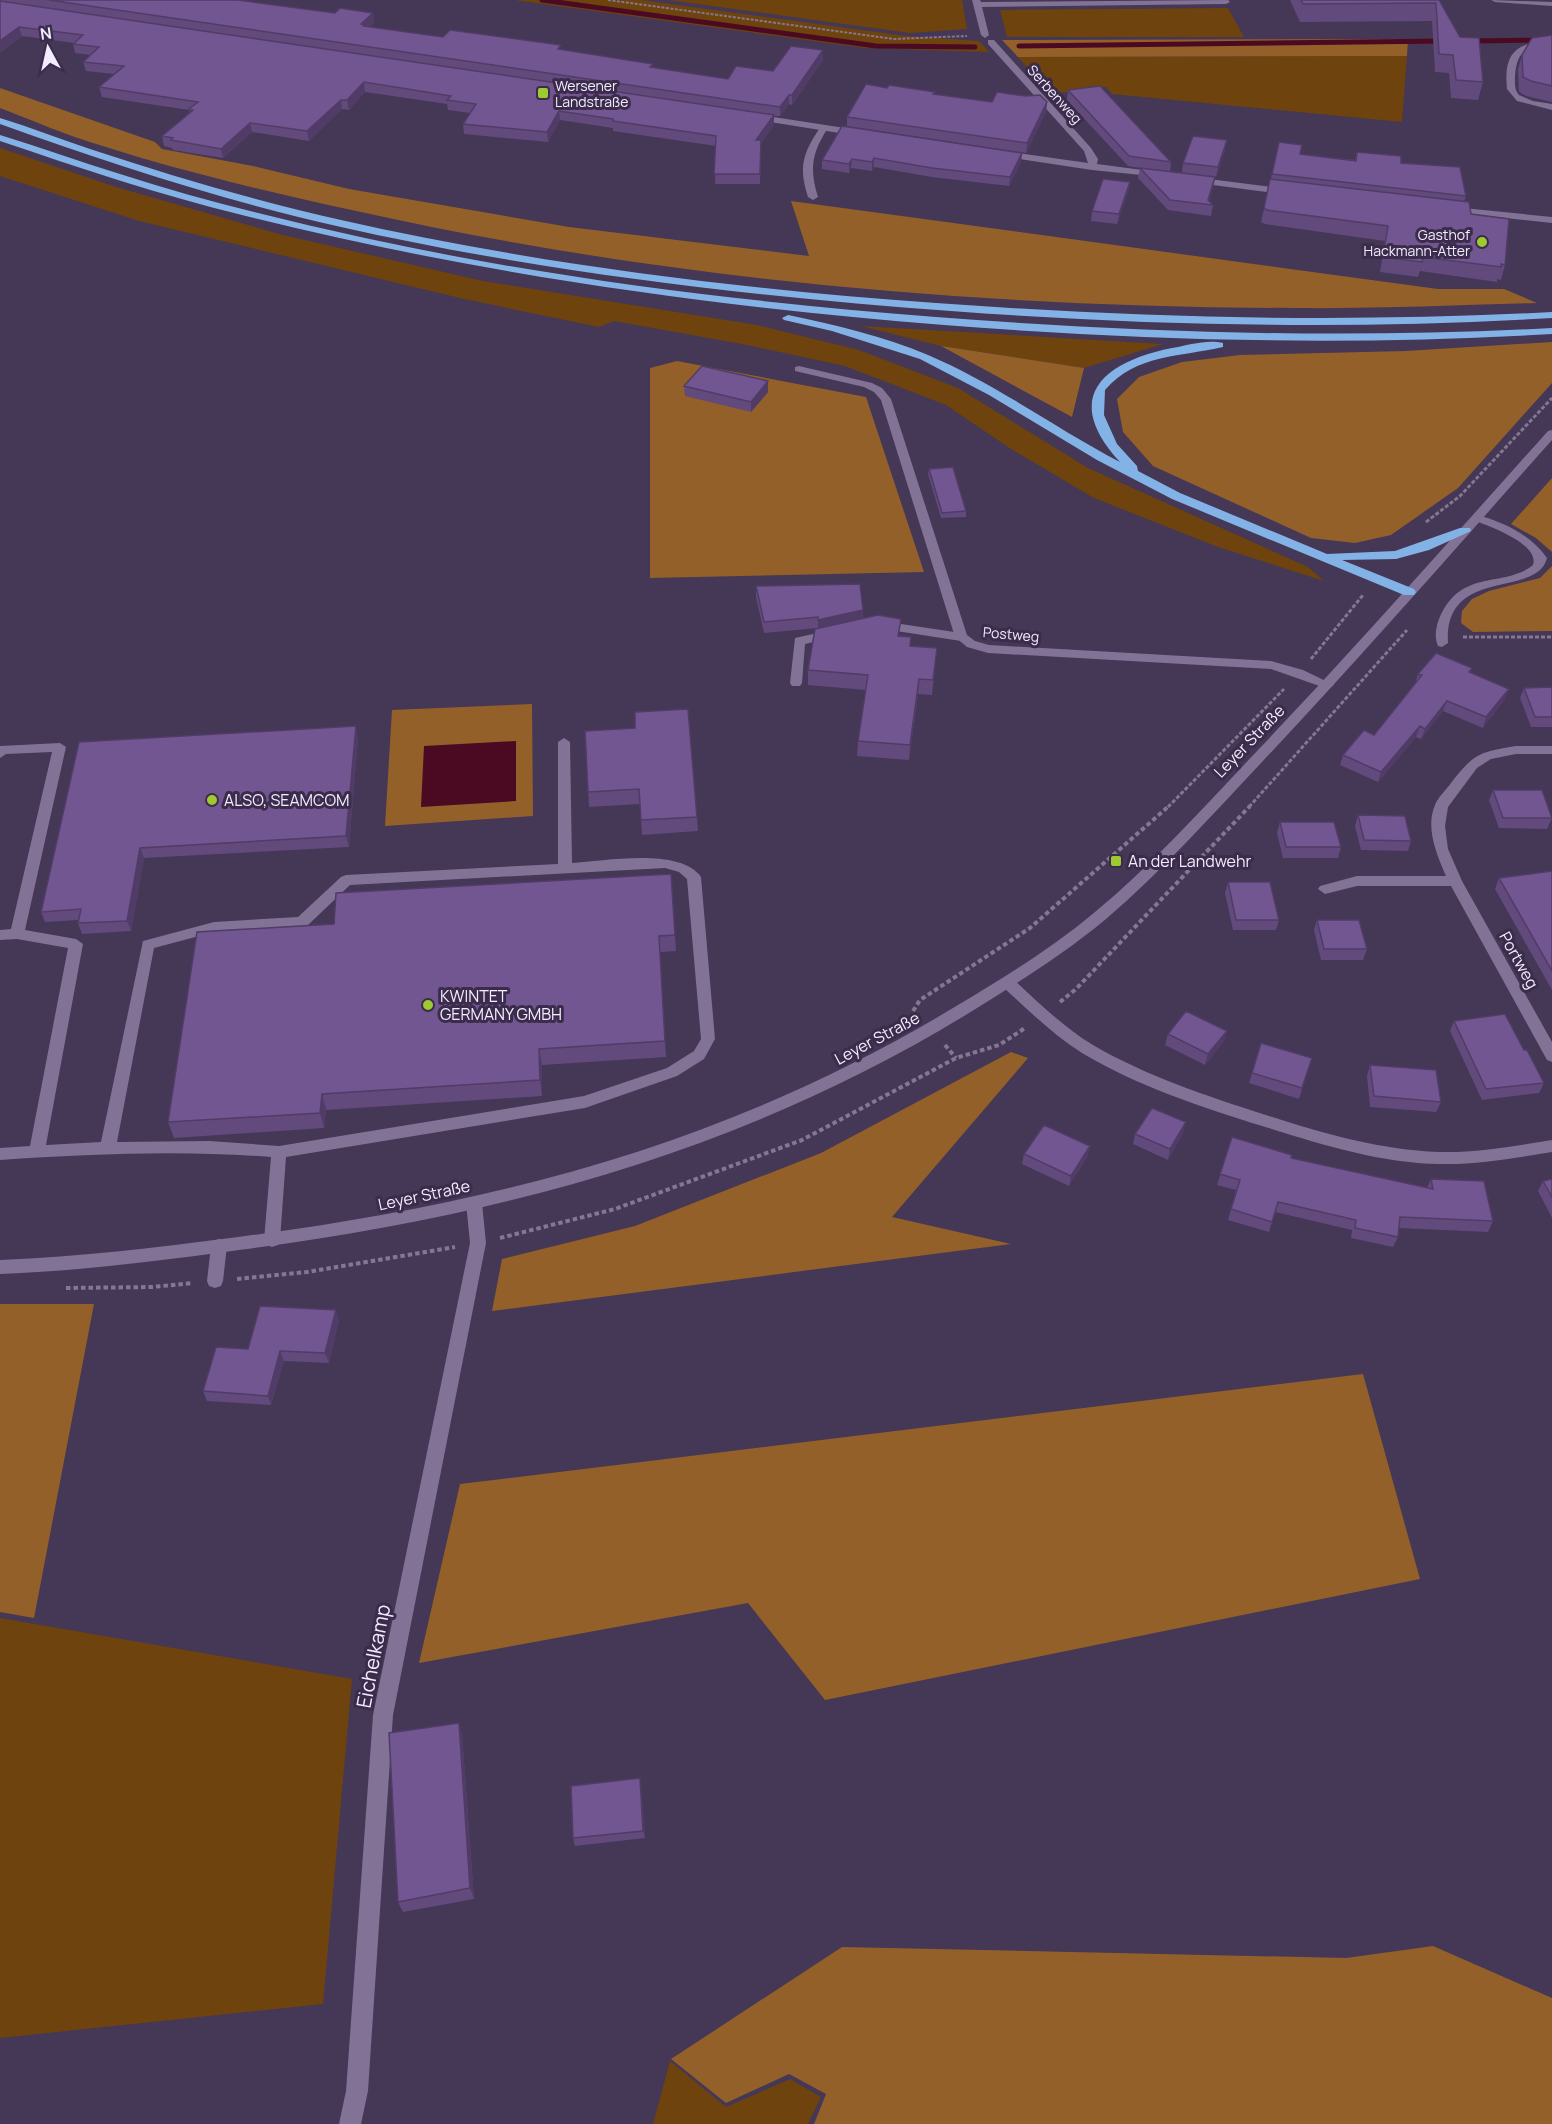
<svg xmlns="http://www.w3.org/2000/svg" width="1552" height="2124" viewBox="0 0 1552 2124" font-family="Manrope,sans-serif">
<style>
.green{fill:#6e430e}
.forest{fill:#936029}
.water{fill:#4b0a21}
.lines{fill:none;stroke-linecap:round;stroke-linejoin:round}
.stream{stroke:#4b0a21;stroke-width:5}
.path-far2{stroke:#837792;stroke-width:2;stroke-dasharray:3 1.5;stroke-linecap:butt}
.path-far1{stroke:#837792;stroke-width:3;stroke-dasharray:4 2;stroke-linecap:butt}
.path{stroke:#837792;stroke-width:4;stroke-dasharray:4.5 3;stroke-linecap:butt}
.service{fill:#827296;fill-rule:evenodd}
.minor{fill:#827296;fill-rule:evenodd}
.tertiary{fill:#827296;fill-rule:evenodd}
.trunk{fill:#83b3e6;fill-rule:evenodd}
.wall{fill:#624a7d}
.shaded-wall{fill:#503c66}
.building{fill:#725691;stroke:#503c66;stroke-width:1.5}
.poi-dot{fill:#9dca30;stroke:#3b2c4b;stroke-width:2}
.labels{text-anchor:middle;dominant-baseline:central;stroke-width:6;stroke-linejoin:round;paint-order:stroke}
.far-poi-label{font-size:14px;fill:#f3ebff;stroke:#3b2c4b;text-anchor:start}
.far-street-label{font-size:14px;fill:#f3ebff;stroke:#3b2c4b}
.street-label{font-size:16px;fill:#f3ebff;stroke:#3b2c4b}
.poi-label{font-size:16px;fill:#f3ebff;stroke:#3b2c4b;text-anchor:start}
.near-street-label{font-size:20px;fill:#f3ebff;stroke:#3b2c4b}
</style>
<rect width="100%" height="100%" fill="#453756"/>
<!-- green -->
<path class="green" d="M514,0H641L906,36L979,41L989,52L865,48Z
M668,0H962L967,29L910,33Z
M1228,8L1244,37H1007L1000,10Z
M1407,56L1402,122L1112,94L1106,87L1051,94L1018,57Z
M0,148L116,187L279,234L483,281L757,325L859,350L958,388L1088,468L1308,567L1324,581L1218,547L1094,498L1011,449L946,405L845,366L747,345L614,321L599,327L464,299L139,221L0,176Z
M861,326L1163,344L1084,368L941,346Z
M0,1618L352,1679L323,2004L0,2038Z
M670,2061L726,2107L790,2079L821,2097L808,2124H653Z"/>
<!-- forest -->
<path class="forest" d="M1408,39L1407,56L1018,57L1002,40Z
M0,88L155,142L162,149L253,166L349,189L569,227L809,256L791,201L1438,289H1504L1537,303C1456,305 1375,309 1294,308C981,307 667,280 361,212C274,193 187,173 103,146C68,136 34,121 0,108Z
M1552,342V383L1458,488L1391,535L1355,543L1311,538L1153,466L1123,432L1117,399L1139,377L1182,362L1240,355L1406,351Z
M941,346L1084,368L1072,417Z
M677,361L866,397L924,572L650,578V368Z
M1552,478V552L1536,538L1511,524Z
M1552,563V631L1473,632L1461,623L1462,611L1472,599L1489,591L1540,578L1552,566Z
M532,704L533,816L385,826L392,710Z
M1011,1052L1028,1058L892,1217L1011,1244L492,1311L502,1259L635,1226L821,1153Z
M0,1304H94L34,1618L0,1612Z
M1363,1374L1420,1579L825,1700L748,1603L419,1663L460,1484Z
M1433,1946L1552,1998V2124H814L826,2094L789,2074L726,2103L671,2059L842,1947L1346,1958Z"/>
<!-- water -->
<path class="water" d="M516,741V801L421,807L424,746Z"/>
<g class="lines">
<!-- stream -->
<path class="stream" d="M542,0L876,46L975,47
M1468,41L1552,40
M1019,46L1446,41"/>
<!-- path-far2 -->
<path class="path-far2" d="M608,0L894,39L967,36"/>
<!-- path-far1 -->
<path class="path-far1" d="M1426,522L1460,496L1552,398
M1463,637H1552
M1311,659L1363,595
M1168,807L1284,689
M1249,807L1407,630"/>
<!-- path -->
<path class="path" d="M1060,1002L1076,989L1250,806
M913,1011L920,1000L1030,928L1169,806
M945,1045L956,1058
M500,1238L615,1209L802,1140L956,1058L999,1045L1025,1028
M237,1279L307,1272L455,1247
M66,1288L152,1287L193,1283"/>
<!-- service -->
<path class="service" d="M1552,41V47C1527,47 1517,49 1515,76C1515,83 1514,89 1519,95L1533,101L1552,104V110L1517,101L1507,89C1503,52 1517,42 1552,41Z
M821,126L828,128C812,152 809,169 818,197L813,200L808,197C798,166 803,153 821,126Z
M1477,515C1504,522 1531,535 1547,558C1537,599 1444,565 1448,643L1442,647L1438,646C1434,637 1436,627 1439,619C1461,567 1503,589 1533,565C1540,544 1489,526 1473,520V516Z
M881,621L961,633L967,637L961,641L877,628L875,625Z
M831,630L835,631V637L805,644L802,683L800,686H792L790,683L795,638Z
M564,738L570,742L572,863C604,861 681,847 701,877L715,1039L704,1059L677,1076L585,1108L286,1157L280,1240L278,1245L272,1247L266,1245L264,1240L271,1157C180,1150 90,1154 0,1160V1148L30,1146L68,948L17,939L0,940V930L11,929L52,752L6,754L0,758V746L60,743L66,747L25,930L76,939L83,944L46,1145L101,1142L143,941L214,922L298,917L341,877L346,875L558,864V742ZM665,868L679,872L687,879L701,1039L694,1051L667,1068L584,1096L279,1146L209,1141L117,1142L154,948L214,932L307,926L350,885Z
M219,1239L225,1241L227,1246L223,1281L221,1286L215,1288L209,1286L207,1281L211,1246L213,1241Z"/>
<!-- minor -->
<path class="minor" d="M972,0H980L981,2L1228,0L1230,2L1226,4L982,7L989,35L985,38L981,35Z
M1491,0L1552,2V6L1495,2Z
M988,40H994L1091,148L1098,159L1097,164L1158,172L1161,173V177L1092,170L1000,156L998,154L1003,151L1088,163L1084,151L988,44Z
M754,114L858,130L863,133L858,136L751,119L750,117Z
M1193,177L1289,189L1294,192L1289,195L1190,182V178Z
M1453,207L1552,217V223L1450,212V208Z
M799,366L872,383L882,388L891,399L967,635L975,641L989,645L1271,661L1303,670L1334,685L1328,689L1271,669L988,653L967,647L955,637L881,400L874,392L864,387L795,371V367Z
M1516,746H1552V754H1516L1491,759L1477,768L1448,807L1445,826L1448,849L1462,881L1552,1042V1062L1547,1060L1451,886H1357L1325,894L1318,889L1320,886L1357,876H1446C1437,855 1425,828 1435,805C1438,797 1446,790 1451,783C1474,753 1480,752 1516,746Z
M1007,977L1012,978C1038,1002 1063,1027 1093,1045C1146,1076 1207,1096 1266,1115C1322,1133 1380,1150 1439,1152C1477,1153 1515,1146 1552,1140V1152C1515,1158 1477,1165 1439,1164C1379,1163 1320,1144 1262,1126C1201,1107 1137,1086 1082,1053C1052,1034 1027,1009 1002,986L1000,982Z
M474,1197L480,1198L482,1203L486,1243L393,1715L368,2091L361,2124H339L346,2091L373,1715L470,1243L466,1203L468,1198Z"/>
<!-- tertiary -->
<path class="tertiary" d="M1552,430V440C1456,548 1361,657 1262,762C1212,815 1162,871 1106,919C1064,954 1016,984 969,1013C742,1152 501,1216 239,1250C159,1261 80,1271 0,1274V1260C80,1257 159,1247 238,1237C499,1203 731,1143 958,1005C1005,977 1052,948 1095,912C1154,863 1205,806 1258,750C1357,646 1452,538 1548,431Z"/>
<!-- trunk -->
<path class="trunk" d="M0,118C30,127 60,139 90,149C172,176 256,201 341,220C536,264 737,289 936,303C1141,318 1346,323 1552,312V318C1351,330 1152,326 951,311C747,296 541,272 341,227C225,201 111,164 0,124Z
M0,135C40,147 80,162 120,174C200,200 283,220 365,238C553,279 744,302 936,317C1141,333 1346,339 1552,328V334C1349,346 1147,341 944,325C707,306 472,273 242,215C160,195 80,168 0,141Z
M788,315C835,325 884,336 928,355C996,384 1055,428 1120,462C1061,398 1102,362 1172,348C1188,345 1208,339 1223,343V347C1180,357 1136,354 1105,390L1104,415L1117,444L1137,466L1138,471L1180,493L1327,554L1395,551L1460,528H1470L1471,531L1429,550L1396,559L1342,560L1414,589L1416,592L1414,595H1404L1172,499L1097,460L989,395L920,359L832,331L784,320L782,318Z"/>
</g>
<!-- wall -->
<path class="wall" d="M0,0H238L335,13H373L374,22L369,27L443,37L561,49L653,68L728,79L773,71L823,60L792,105L789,104L780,116H774V125L761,143L760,184H715L716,146L613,131V128L560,120L548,142L464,134L463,124L470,113L448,110L447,104L365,92L349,110L342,109L309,141L252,132L223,158L173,150L172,148L164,146L162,136L190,113L189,110L102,97L99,87L114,74L86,71L83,62L90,55L75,53L73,44L74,43L22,36L0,53Z
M1290,0H1439L1483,82L1478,100L1451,98L1449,73L1435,72L1432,21L1300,22Z
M1552,35V102L1526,96L1519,92L1518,69L1522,55Z
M1068,90L1171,162L1170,172L1182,173L1183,163L1227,140L1225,150L1216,177L1188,174L1215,177L1213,187L1209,201L1213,205L1211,216L1168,210L1138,178L1140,168L1128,166L1067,100Z
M934,95L992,102H1047L1046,112L1026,153L847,126V117Z
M1279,142L1300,154L1355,160L1357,152L1401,163L1466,196L1464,202L1471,214L1505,265L1501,280L1497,279V282L1420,271L1418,277L1380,272L1385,241L1265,224L1261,222Z
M1022,153L1021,162L1009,186L932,177L874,167L872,171L851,168L849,173L822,169V160Z
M1130,182L1128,192L1117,224L1091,221L1092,211Z
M684,386L768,392L751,412L685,396Z
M929,469L966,511V517L941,518L928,474Z
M756,586L863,610V619L900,636L911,646L937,648L932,695L918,694L909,760L857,756L858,741L866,690L808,685V670L818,628L764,633L756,597Z
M1472,668L1470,673L1505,699L1483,728L1443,711L1421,739L1416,737L1378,782L1340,765L1343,755L1374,735L1415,684L1418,674Z
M1552,687V727H1531L1520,698L1524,688Z
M585,731L697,817L698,831L642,835L640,804L589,807Z
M358,737L349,847L144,858L131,931L82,934L78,923L79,920L45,922L41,912L79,742Z
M1493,790L1552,818L1547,829L1499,828L1489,800Z
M1358,815L1411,841L1408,851L1361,850L1355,826Z
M1280,822L1341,847L1338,858H1283L1277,833Z
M1552,871V990L1495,889L1499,878Z
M1228,882L1279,920L1276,930H1233L1225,893Z
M1317,920L1367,949L1363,960H1321L1314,930Z
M197,932L675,935L676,951L660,952L666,1057L542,1065V1096L326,1110L324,1128L174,1138L168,1122Z
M1454,1021L1524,1050L1544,1083L1539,1093L1482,1100L1450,1031Z
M1227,1031L1224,1041L1205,1065L1165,1045L1168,1034Z
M1261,1043L1312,1058L1299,1099L1249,1083Z
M1370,1065L1441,1102L1436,1112L1370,1107L1367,1076Z
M1183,1133L1168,1160L1133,1144L1135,1134Z
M1232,1137L1291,1158L1427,1188L1431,1179L1493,1221L1488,1232L1399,1228L1398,1237L1393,1247L1351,1238L1352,1230L1275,1212L1269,1232L1228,1220L1236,1190L1217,1185Z
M1024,1154L1088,1156L1069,1186L1022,1164Z
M1552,1179V1218L1538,1191L1543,1181Z
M339,1320L329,1363L284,1361L271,1405L207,1401L203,1391L248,1349Z
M462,1734L474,1899L403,1912L398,1902Z
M640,1778L645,1838L575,1846L573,1838Z"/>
<!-- shaded-wall -->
<path class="shaded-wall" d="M373,13L374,22L365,30L361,24Z
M19,27L22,36L0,53V41Z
M823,50V60L792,105V95Z
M364,82L365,92L349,110L347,100Z
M789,95V104L780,116V107Z
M341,100L342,109L309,141L307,131Z
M1047,102L1046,112L1026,153L1027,143Z
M559,111L560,120L548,142L547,132Z
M774,115V125L761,143L760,184L761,143L756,140Z
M250,123L252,132L223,158L221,149Z
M1227,140L1225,150L1216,177L1218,167Z
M1022,153L1021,162L1009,186L1010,177Z
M874,158V167L872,171V162Z
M852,159L851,168L849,173V164Z
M1215,177L1213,187L1207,205L1208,200Z
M1130,182L1128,192L1117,224L1119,214Z
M768,381V392L751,412V402Z
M863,610L862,621L818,631V620Z
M919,679L918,694L909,760L910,745Z
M1509,689L1505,699L1483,728L1486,717Z
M1447,701L1443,711L1421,739L1425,729Z
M356,726L358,737L349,847L346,836Z
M1420,726L1416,737L1378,782L1381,772Z
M140,848L144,858L131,931L127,921Z
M1227,1031L1224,1041L1205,1065L1208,1054Z
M539,1049L542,1065V1096L540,1080Z
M322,1094L326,1110L324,1128L320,1113Z
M1186,1122L1183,1133L1168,1160L1170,1149Z
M1090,1146L1088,1156L1069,1186L1071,1176Z
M336,1310L339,1320L329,1363L325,1353Z
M280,1351L284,1361L271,1405L268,1396Z
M459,1723L462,1734L474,1899L470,1888Z
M640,1778L641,1786L645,1838L643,1831Z"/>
<!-- building -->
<path class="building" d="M49,0H238L335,13L340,8L373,13L361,24H364L363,26L443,37L450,30L561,45L558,49L653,64L650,67L728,79L736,66L773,71L791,46L823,50L792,95H789L780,107Z
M1301,0H1439L1460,37L1479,38L1483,82L1456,80L1453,55L1439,54L1436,3L1303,4Z
M0,1L774,115L756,140H761L760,174H714L716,136L613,121V119L559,111L547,132L463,124L476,104L447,100L451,96L364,82L347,100H341L307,131L250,123L221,149L171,140L173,138L162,136L193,110L189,109L198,102L99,87L124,66L83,62L99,47L73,44L83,35L19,27L0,41Z
M1552,35V86L1531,81L1523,77L1522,55L1532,38Z
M866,84L887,88L889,85L935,92L933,94L992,102L997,92L1026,96L1040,95L1047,102L1027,143L847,117Z
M1100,86L1171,162L1129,156L1068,90Z
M842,126L1022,153L1010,177L932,168L874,158L872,162L852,159L849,164L822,160Z
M1193,136L1227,140L1218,167L1183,163Z
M1279,142L1302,145L1300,154L1356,161L1357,152L1401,156V163L1460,167L1466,196L1272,174Z
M1140,168L1215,177L1208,200L1213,205L1170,200Z
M1103,179L1130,182L1119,214L1092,211Z
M1270,179L1469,202L1471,214L1509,219L1505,265L1501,264V267L1423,257L1422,262L1383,257L1388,226L1267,210L1264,208Z
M702,366L768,381L751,402L684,386Z
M953,467L966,511L942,513L929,469Z
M860,584L863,610L818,620V617L764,622L756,586Z
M878,615L901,619L898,636L911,637L910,646L937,648L933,680L919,679L910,745L858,741L868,675L808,670L815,629Z
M1436,653L1472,668L1469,672L1509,689L1486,717L1447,701L1425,729L1420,726L1381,772L1343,755L1364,730L1374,735L1422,675L1418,674Z
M1552,687V717H1535L1524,688Z
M688,709L697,817L641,820L639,789L588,792L585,731L635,728V712Z
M356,726L346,836L140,848L127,921L78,923L81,909L41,912L79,742Z
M1493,790H1542L1552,818H1503Z
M1358,815L1405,816L1411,841L1364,840Z
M1280,822H1334L1341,847H1286Z
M1552,871V971L1499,878Z
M671,874L675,935L659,936L665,1041L539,1049L540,1080L322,1094L320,1113L168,1122L197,932L334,924L336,893Z
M1228,882H1270L1279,920H1236Z
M1317,920H1359L1367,949H1324Z
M1186,1011L1227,1031L1208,1054L1168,1034Z
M1505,1014L1524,1050H1527L1544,1083L1486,1089L1454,1021Z
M1261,1043L1312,1058L1302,1088L1252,1073Z
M1370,1065L1436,1070L1441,1102L1374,1096Z
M1152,1108L1186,1122L1170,1149L1135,1134Z
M1044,1125L1090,1146L1071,1176L1024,1154Z
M1232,1137L1292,1155L1291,1158L1433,1189L1431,1179L1484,1181L1493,1221L1400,1217L1398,1237L1355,1228L1356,1220L1278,1202L1272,1222L1231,1209L1240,1180L1220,1174Z
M1552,1179V1197L1543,1181Z
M260,1306L336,1310L325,1353L280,1351L268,1396L203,1391L216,1347L248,1349Z
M459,1723L470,1888L398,1902L389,1733Z
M640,1778L643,1831L573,1838L571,1786Z"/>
<!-- markers -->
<g class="poi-dot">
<rect x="537" y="87" width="12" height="12" rx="3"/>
<circle cx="1482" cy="242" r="6"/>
<circle cx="212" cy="800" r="6"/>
<rect x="1110" y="855" width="12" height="12" rx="3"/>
<circle cx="428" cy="1005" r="6"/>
</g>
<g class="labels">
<!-- far-poi labels -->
<g class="far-poi-label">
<text x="555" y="85">Wersener<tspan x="555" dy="16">Landstraße</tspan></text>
<text x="1470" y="234" text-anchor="end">Gasthof<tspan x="1470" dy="16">Hackmann-Atter</tspan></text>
</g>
<!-- far-street labels -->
<g class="far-street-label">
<text transform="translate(1055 94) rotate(48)">Serbenweg</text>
<text transform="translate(1011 634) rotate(5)">Postweg</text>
</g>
<!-- street labels -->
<g class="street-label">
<text transform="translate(1249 741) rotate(-46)">Leyer Straße</text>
<text transform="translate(1519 960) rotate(61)">Portweg</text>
<text transform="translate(877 1038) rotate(-28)">Leyer Straße</text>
<text transform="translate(424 1195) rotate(-12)">Leyer Straße</text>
</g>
<!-- poi labels -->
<g class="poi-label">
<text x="224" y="800">ALSO, SEAMCOM</text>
<text x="1128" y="861">An der Landwehr</text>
<text x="440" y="996">KWINTET<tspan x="440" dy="18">GERMANY GMBH</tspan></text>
</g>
<!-- near-street labels -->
<g class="near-street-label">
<text transform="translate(373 1656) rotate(-79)">Eichelkamp</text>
</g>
</g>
<!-- north arrow -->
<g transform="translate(48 48) rotate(352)" stroke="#3b2c4b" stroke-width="4.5" paint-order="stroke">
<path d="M0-4.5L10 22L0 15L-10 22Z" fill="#f3ebff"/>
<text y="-9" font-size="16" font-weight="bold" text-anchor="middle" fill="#f3ebff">N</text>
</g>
</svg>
